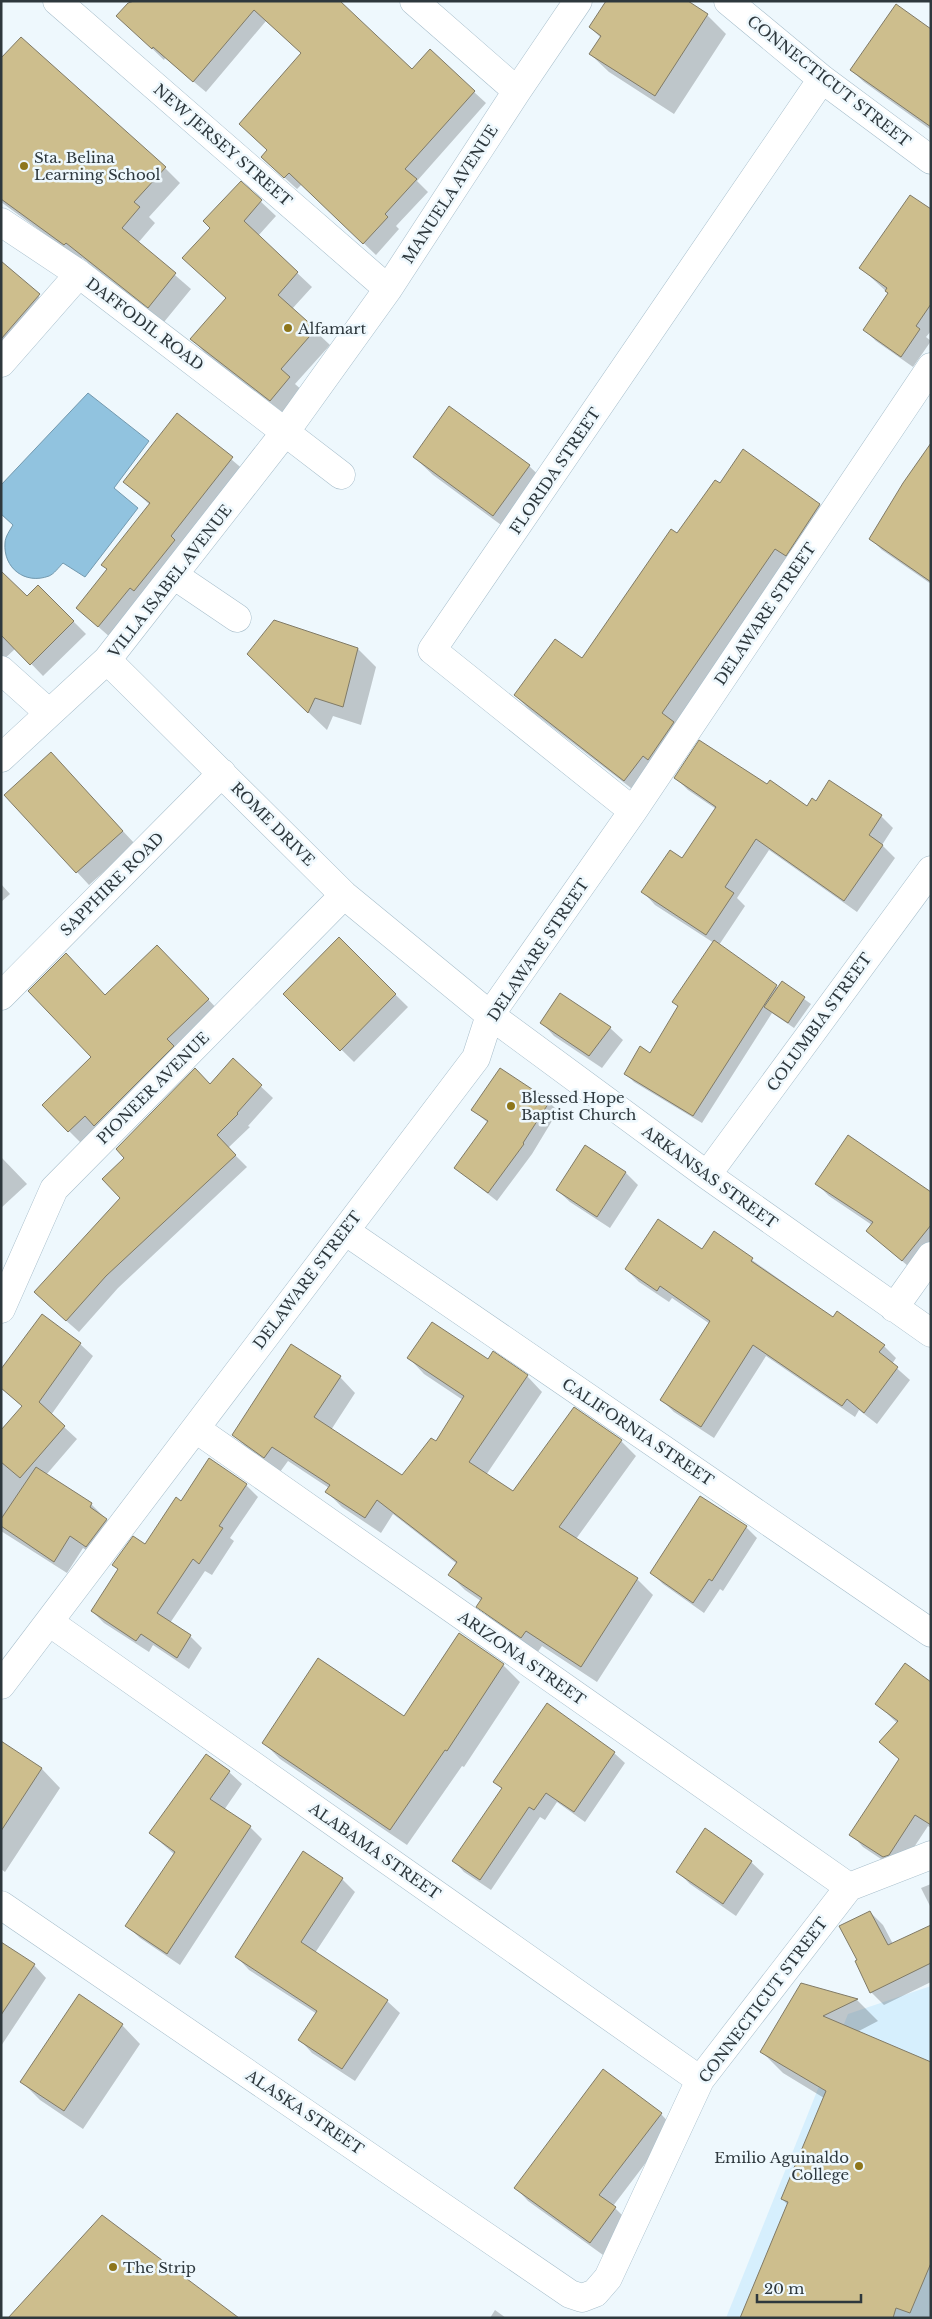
<svg xmlns="http://www.w3.org/2000/svg" width="932" height="2319" viewBox="0 0 932 2319" font-family="'Libre Baskerville',serif">
<style>
.built{fill:#d6effd}
.water{fill:#91c3df;stroke:#7399ae}
.shadow{fill:#0003}
.building{fill:#cdbe8d;stroke:#807a66}
.lines{fill:none;stroke-linecap:round;stroke-linejoin:round}
.minor-casing{stroke:#a7becb;stroke-width:29}
.minor{stroke:#fff;stroke-width:28}
.poi-dot{fill:#8e761b;stroke:#eef8fd;stroke-width:2}
.labels{text-anchor:middle;dominant-baseline:central;stroke-width:5;stroke-linejoin:round;paint-order:stroke}
.street-label{font-size:15px;fill:#2e383d;stroke:#eef8fd}
.poi-label{font-size:15px;fill:#2e383d;stroke:#eef8fd;text-anchor:start}
</style>
<rect width="100%" height="100%" fill="#eef8fd"/>
<!-- built -->
<path class="built" d="M931,1986V2318H726L848,2014Z"/>
<!-- water -->
<path class="water" d="M88,393L149,441L114,488L138,508L85,577L63,563C59,567 54,574 49,576C25,585 3,568 5,543C5,537 10,530 13,525L1,514V485Z"/>
<!-- shadow -->
<path class="shadow" d="M131,1H338L412,71L474,92L486,103L417,181L428,192L396,226L399,229L376,255L302,184L297,189L262,157L268,150L302,53L266,21L206,92L165,58L164,60L118,16Z
M685,1L707,15L726,34L674,114L609,72L590,54L601,38L590,27Z
M931,30V130L864,82L851,70Z
M1,60L165,168L180,183L149,217L155,223L138,243L191,289L164,322L82,258L80,260L1,202Z
M241,183L276,216L258,236L312,287L292,309L330,345L295,384L304,392L285,414L206,354L192,339L227,299L211,228Z
M931,211V331L926,337L931,341L913,367L876,341L865,330L889,294L861,268Z
M1,263L51,307L1,367Z
M449,408L529,466L548,484L512,533L433,475L414,457Z
M178,414L245,471L111,638L77,608L108,570L150,505L125,482Z
M743,451L820,505L835,519L640,795L530,710L515,695L582,660L677,535L720,485Z
M931,459V584L882,550L871,539Z
M1,572L27,597L38,586L86,634L43,676L16,648L1,662Z
M358,649L376,667L361,725L333,716L327,730L267,673Z
M51,754L135,844L89,885L6,795Z
M676,778L767,786L808,808L817,803L881,816L893,828L882,845L895,858L857,912L769,850L737,898L745,906L719,945L778,988L782,983L811,1004L794,1028L772,1013L702,1123L634,1082L626,1074L651,1055L679,1007L674,1002L714,943L655,905L643,892L682,860L716,809L688,790Z
M1,884L10,894L1,902Z
M339,939L408,1007L354,1062L285,994Z
M170,959L221,1013L81,1143L43,1105L93,1057L106,996Z
M542,1023L610,1028L623,1040L602,1068L554,1036Z
M233,1060L273,1098L248,1126L250,1127L228,1148L247,1167L118,1288L79,1332L47,1304L122,1198L210,1086Z
M500,1069L549,1102L558,1111L532,1154L497,1201L455,1168L488,1123L473,1110Z
M848,1137L931,1193V1253L915,1272L867,1231L872,1225L829,1196L817,1184Z
M1,1157L27,1184L1,1208Z
M626,1173L638,1185L610,1228L570,1202L557,1190Z
M714,1233L834,1318L884,1346L896,1358L892,1364L910,1380L877,1424L859,1410L855,1417L766,1356L714,1438L674,1412L662,1400L710,1324L672,1298L669,1302L639,1282L626,1269L702,1251Z
M80,1344L93,1356L51,1415L77,1439L46,1475L91,1504L119,1532L99,1559L83,1548L67,1573L1,1531V1432L23,1407L1,1388Z
M409,1358L488,1361L527,1376L542,1392L486,1475L513,1493L621,1441L636,1456L576,1539L637,1579L653,1595L597,1682L542,1646L537,1653L494,1622L478,1606L481,1601L465,1590L450,1575L457,1564L393,1514L381,1533L342,1507L327,1492L329,1488L288,1461L280,1472L249,1450L234,1435L340,1377L355,1393L331,1430L402,1477L436,1442L463,1400L424,1374Z
M246,1485L258,1497L230,1538L234,1541L212,1575L205,1571L170,1623L190,1636L202,1648L189,1669L153,1645L149,1652L104,1623L92,1611L181,1502Z
M746,1527L757,1538L723,1591L720,1589L704,1613L663,1584L652,1573Z
M460,1634L503,1665L520,1682L464,1767L462,1766L407,1845L280,1759L264,1743L405,1717Z
M931,1684V1828L928,1826L901,1867L896,1869L863,1847L851,1834L900,1760L881,1742L897,1723L877,1704Z
M1,1743L42,1769L60,1788L5,1872L1,1869Z
M614,1753L625,1763L585,1822L557,1802L545,1820L540,1817L491,1890L464,1872L454,1861L502,1789L495,1782Z
M229,1772L242,1784L224,1810L250,1827L262,1839L180,1965L140,1938L127,1926L175,1855L150,1833Z
M303,1853L342,1879L355,1892L315,1953L387,2001L400,2013L355,2081L312,2053L300,2040L317,2014L249,1970L237,1957Z
M751,1862L764,1874L736,1916L690,1884L678,1872Z
M931,1884V1908L921,1888Z
M870,1912L883,1925L893,1944L931,1926V1982L884,2005L871,1992L859,1961Z
M1,1944L34,1965L46,1978L1,2046Z
M801,1985L857,2000L878,2021L857,2032L931,2063V2318H742L788,2205L782,2199L824,2098L783,2073L761,2051Z
M79,1996L122,2025L140,2044L83,2129L40,2100L22,2082Z
M661,2114L673,2127L613,2206L628,2221L603,2255L528,2201L516,2188Z
M495,2310L506,2318H490Z"/>
<!-- building -->
<path class="building" d="M134,1H340L412,69L430,49L475,91L405,169L417,179L385,214L388,217L363,244L289,173L284,178L261,157L267,150L239,124L301,53L254,10L193,82L153,47L152,49L116,16L128,3Z
M606,1H688L708,14L655,96L589,54L601,36L589,27Z
M896,4L931,29V127L850,70Z
M21,37L166,167L134,202L140,207L122,228L176,273L148,308L66,243L64,245L1,199V58Z
M241,181L262,200L244,221L298,272L278,295L316,329L281,369L290,377L270,401L190,339L226,298L182,258L210,228L203,221Z
M910,195L931,209V304L916,326L920,329L901,357L863,330L888,293L885,291L887,288L859,268Z
M1,261L40,294L1,339Z
M449,406L530,465L493,516L413,457Z
M177,413L233,457L171,536L175,540L134,591L130,588L98,627L76,608L107,569L101,565L150,503L123,482Z
M931,443V582L869,539L903,483Z
M743,449L820,504L786,556L775,549L662,713L674,722L648,760L643,756L624,781L514,695L555,639L582,658L671,529L677,533L715,480L720,483Z
M1,571L27,596L38,585L74,621L30,665L1,635Z
M274,620L358,648L343,707L315,698L308,713L247,654Z
M699,740L767,784L770,780L807,806L812,798L816,801L829,780L882,815L869,835L883,845L844,901L756,839L725,887L734,893L706,935L641,892L670,850L682,858L716,807L674,778Z
M51,752L123,831L76,873L4,795Z
M339,937L396,994L340,1051L283,994Z
M714,940L777,985L693,1116L624,1074L640,1046L650,1053L678,1006L672,1002Z
M157,945L209,999L167,1039L174,1046L94,1126L85,1116L68,1132L42,1105L91,1057L28,991L66,953L105,995Z
M782,981L805,997L788,1023L764,1007Z
M560,993L611,1027L589,1056L540,1023Z
M233,1058L262,1085L237,1113L238,1114L217,1135L236,1155L106,1276L66,1321L34,1292L120,1198L102,1179L124,1158L116,1149L195,1068L210,1084Z
M500,1068L550,1101L523,1143L524,1144L488,1193L454,1168L488,1121L471,1110Z
M848,1135L931,1192V1225L902,1261L866,1231L873,1222L815,1184Z
M585,1145L626,1172L597,1217L556,1190Z
M658,1219L702,1249L714,1231L753,1258L751,1261L833,1317L837,1311L885,1345L879,1352L898,1367L864,1413L847,1399L842,1406L753,1345L701,1427L660,1400L710,1321L660,1286L657,1291L625,1269Z
M42,1314L81,1343L39,1402L65,1426L20,1478L1,1462V1430L22,1406L1,1388V1369Z
M432,1322L488,1359L493,1351L528,1375L469,1462L513,1491L574,1407L622,1440L559,1527L638,1578L581,1667L526,1631L521,1638L476,1607L482,1598L448,1575L457,1562L377,1500L365,1518L325,1492L330,1485L272,1447L264,1458L232,1435L291,1344L341,1376L314,1417L402,1475L431,1438L436,1441L464,1396L407,1358Z
M209,1458L247,1484L219,1526L223,1528L199,1564L193,1559L157,1613L191,1635L177,1658L141,1634L136,1641L91,1611L118,1569L112,1565L133,1536L145,1544L176,1497L181,1501Z
M36,1467L92,1503L90,1507L107,1519L86,1547L70,1536L54,1562L1,1526V1519Z
M700,1496L747,1526L712,1581L709,1579L693,1603L650,1573Z
M459,1633L504,1664L447,1751L445,1750L390,1830L262,1743L318,1658L404,1716Z
M905,1663L931,1682V1825L915,1815L889,1855L883,1857L849,1835L899,1759L879,1742L898,1721L875,1704Z
M547,1703L615,1752L574,1812L546,1793L534,1810L529,1807L480,1880L452,1861L502,1788L493,1782Z
M1,1741L42,1768L1,1831Z
M206,1754L230,1771L210,1799L251,1826L167,1954L125,1926L175,1852L149,1833Z
M705,1828L752,1861L723,1904L676,1872Z
M303,1851L343,1878L301,1942L388,2000L342,2069L298,2040L317,2011L235,1957Z
M870,1911L888,1945L931,1925V1963L870,1993L855,1961L857,1960L839,1926Z
M1,1942L35,1964L1,2015Z
M801,1983L858,1999L823,2016L931,2062V2263L910,2313L896,2308L893,2318H740L788,2202L781,2199L826,2091L760,2052Z
M79,1994L123,2024L64,2111L20,2082Z
M603,2069L662,2113L599,2195L616,2207L590,2243L514,2188Z
M102,2215L239,2318H8Z"/>
<g class="lines">
<defs>
<path id="minor" d="M57,1L388,289
M414,1L517,91
M728,1L822,79L931,160
M1,222L79,274L341,475
M1,363L79,274
M175,576L237,618
M107,660L344,895L490,1015L707,1175L931,1333
M1,670L49,713
M1,758L107,660L286,431L388,289L517,91L578,1
M633,811L432,650L822,79
M1,996L222,773
M707,1175L931,870
M345,1231L931,1633
M894,1308L931,1256
M1,1309L54,1189L344,895
M196,1429L849,1887
M49,1622L700,2080
M1,1685L476,1058L490,1015L633,811L931,367
M1,1905L570,2294L582,2298L595,2293L608,2278L700,2080L849,1887L931,1855"/>
</defs>
<!-- minor casing -->
<use href="#minor" class="minor-casing"/>
<!-- minor -->
<use href="#minor" class="minor"/>
</g>
<!-- markers -->
<g class="poi-dot">
<circle cx="24" cy="166" r="5"/>
<circle cx="288" cy="328" r="5"/>
<circle cx="511" cy="1106" r="5"/>
<circle cx="859" cy="2166" r="5"/>
<circle cx="113" cy="2267" r="5"/>
</g>
<g class="labels">
<!-- street labels -->
<g class="street-label">
<text transform="translate(829 81) rotate(38)">CONNECTICUT STREET</text>
<text transform="translate(223 145) rotate(41)">NEW JERSEY STREET</text>
<text transform="translate(450 194) rotate(-57)">MANUELA AVENUE</text>
<text transform="translate(145 324) rotate(37)">DAFFODIL ROAD</text>
<text transform="translate(555 471) rotate(-56)">FLORIDA STREET</text>
<text transform="translate(170 581) rotate(-52)">VILLA ISABEL AVENUE</text>
<text transform="translate(765 614) rotate(-56)">DELAWARE STREET</text>
<text transform="translate(273 824) rotate(45)">ROME DRIVE</text>
<text transform="translate(112 884) rotate(-45)">SAPPHIRE ROAD</text>
<text transform="translate(538 950) rotate(-56)">DELAWARE STREET</text>
<text transform="translate(819 1022) rotate(-54)">COLUMBIA STREET</text>
<text transform="translate(153 1088) rotate(-45)">PIONEER AVENUE</text>
<text transform="translate(710 1177) rotate(36)">ARKANSAS STREET</text>
<text transform="translate(307 1280) rotate(-53)">DELAWARE STREET</text>
<text transform="translate(638 1432) rotate(34)">CALIFORNIA STREET</text>
<text transform="translate(522 1658) rotate(35)">ARIZONA STREET</text>
<text transform="translate(375 1851) rotate(35)">ALABAMA STREET</text>
<text transform="translate(763 2000) rotate(-53)">CONNECTICUT STREET</text>
<text transform="translate(305 2112) rotate(34)">ALASKA STREET</text>
</g>
<!-- poi labels -->
<g class="poi-label">
<text x="34" y="157">Sta. Belina<tspan x="34" dy="17">Learning School</tspan></text>
<text x="298" y="328">Alfamart</text>
<text x="521" y="1097">Blessed Hope<tspan x="521" dy="17">Baptist Church</tspan></text>
<text x="849" y="2157" text-anchor="end">Emilio Aguinaldo<tspan x="849" dy="17">College</tspan></text>
<text x="123" y="2267">The Strip</text>
</g>
</g>
<!-- border -->
<rect width="932" height="2319" fill="none" stroke="#2e383d" stroke-width="5"/>
<!-- scale -->
<path d="M757 2294v8h104v-8" fill="none" stroke="#2e383d" stroke-width="2.5"/>
<text x="764" y="2294" font-size="15" fill="#2e383d" stroke="#eef8fd" stroke-width="4" paint-order="stroke">20 m</text>
</svg>
